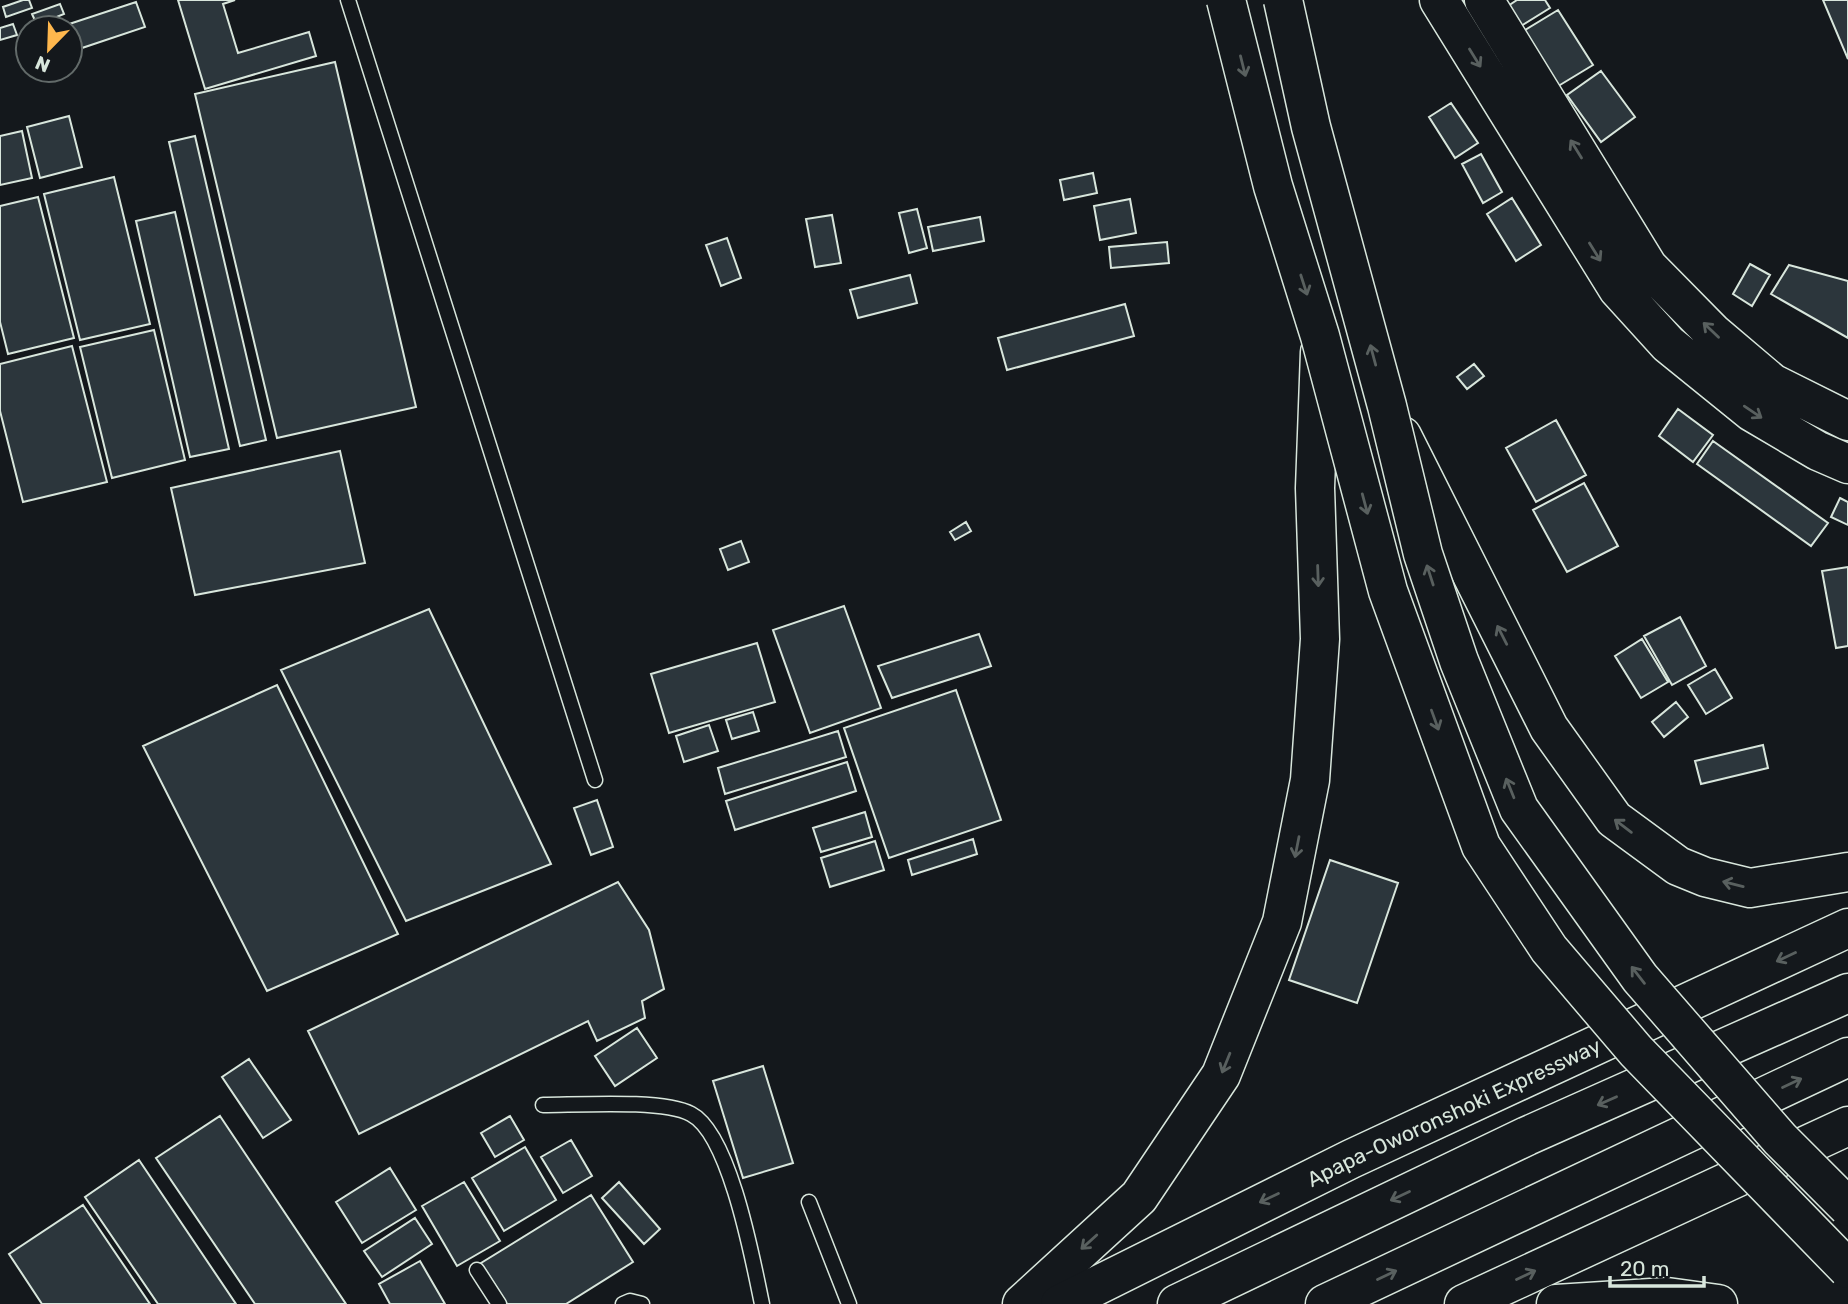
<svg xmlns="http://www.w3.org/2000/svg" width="1848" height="1304" viewBox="0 0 1848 1304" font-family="Rubik,sans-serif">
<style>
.building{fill:#2c363c;stroke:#d8e6dc;stroke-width:2}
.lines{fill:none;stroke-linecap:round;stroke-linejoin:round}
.lane-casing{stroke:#d8e6dc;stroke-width:17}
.secondary-casing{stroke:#d8e6dc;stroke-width:41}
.primary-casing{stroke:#d8e6dc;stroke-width:41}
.highway-casing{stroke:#d8e6dc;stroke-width:41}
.lane{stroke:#14181c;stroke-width:14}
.secondary{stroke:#14181c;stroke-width:38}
.primary{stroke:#14181c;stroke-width:38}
.highway{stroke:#14181c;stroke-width:38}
.secondary-bridge-casing{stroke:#d8e6dc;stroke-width:41;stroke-linecap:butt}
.secondary-bridge{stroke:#14181c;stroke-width:38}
.oneway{stroke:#59605f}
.labels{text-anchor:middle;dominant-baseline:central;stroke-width:5;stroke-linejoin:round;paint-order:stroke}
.street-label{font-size:21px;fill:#d8e6dc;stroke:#14181c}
</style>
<rect width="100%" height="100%" fill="#14181c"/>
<!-- building -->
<path class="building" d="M23,0H29L32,8L6,17L3,7Z
M178,0H235L223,4L238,53L309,32L316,56L205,89Z
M1517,0H1545L1550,8L1521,26L1508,6Z
M1823,0H1848V59Z
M136,2L145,27L70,52V28H57Z
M60,4L64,14L37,25L32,14Z
M1558,10L1593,65L1555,88L1520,33Z
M13,24L17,35L0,40V28Z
M335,62L416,407L277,438L195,94Z
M1601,71L1635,117L1601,142L1567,95Z
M1451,103L1478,143L1455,158L1429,117Z
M69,116L82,167L40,178L27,127Z
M22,131L32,178L0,185V136Z
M195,136L266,440L240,446L169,142Z
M1481,154L1502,192L1483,203L1462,164Z
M1093,173L1097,193L1064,200L1060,180Z
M114,177L150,324L80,340L44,194Z
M38,197L74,338L8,354L0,322V206Z
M1512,198L1541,245L1516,261L1487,214Z
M1130,199L1136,233L1100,240L1094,206Z
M917,209L927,248L909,253L899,213Z
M175,212L229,449L190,457L136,221Z
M832,215L841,263L815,267L806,219Z
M980,217L984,241L933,251L928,227Z
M727,238L741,278L721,286L706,245Z
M1167,242L1169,263L1111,268L1109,247Z
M1750,264L1770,275L1752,306L1733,294Z
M1789,265L1848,281V338L1771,294Z
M910,275L917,303L858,318L850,290Z
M1125,304L1134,336L1007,370L998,338Z
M154,330L185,460L112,478L80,347Z
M72,346L107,482L23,502L0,411V364Z
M1474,364L1484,376L1467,389L1457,377Z
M1678,409L1713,435L1693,462L1659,436Z
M1556,420L1586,475L1536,502L1506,448Z
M1713,441L1828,523L1811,546L1697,464Z
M340,451L365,563L195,595L171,488Z
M1584,483L1618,546L1567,572L1533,510Z
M1840,498L1848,502V525L1831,517Z
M966,522L971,531L955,540L950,532Z
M741,541L749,562L728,570L720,549Z
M1848,567V646L1836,648L1822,571Z
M844,606L881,708L810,733L773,630Z
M429,609L551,864L406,921L281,670Z
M1680,617L1706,666L1672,685L1644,636Z
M979,634L991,666L892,698L878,666Z
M1642,639L1668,682L1641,698L1615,656Z
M757,643L775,702L669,733L651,674Z
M1715,669L1732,698L1706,714L1688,685Z
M277,685L398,934L267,991L143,746Z
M956,690L1001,820L889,858L844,728Z
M1676,702L1688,717L1664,737L1652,722Z
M753,712L759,731L732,739L726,720Z
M709,725L718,751L684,762L676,736Z
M838,731L846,757L725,794L718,768Z
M1763,745L1768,768L1701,784L1695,761Z
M847,762L856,791L735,830L726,801Z
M597,800L613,847L591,855L574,808Z
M865,812L872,837L821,852L813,828Z
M973,839L977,854L912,875L908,860Z
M875,841L884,870L830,887L821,858Z
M1330,860L1398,883L1357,1003L1289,980Z
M618,882L649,930L664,989L642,1001L645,1018L597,1041L588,1021L359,1134L308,1031Z
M637,1028L657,1058L615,1086L595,1056Z
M249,1059L291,1120L263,1138L222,1077Z
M763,1066L793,1163L743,1178L713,1081Z
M220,1116L346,1304H255L156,1158Z
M510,1116L524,1140L495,1157L481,1133Z
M571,1140L592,1176L563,1193L541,1157Z
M525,1147L556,1200L504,1231L472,1178Z
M139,1160L236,1304H158L85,1197Z
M390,1168L416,1210L362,1243L336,1202Z
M464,1182L500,1241L457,1266L422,1206Z
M619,1182L660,1229L644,1244L602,1198Z
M591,1195L633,1262L566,1304H507L481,1263Z
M83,1205L150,1304H42L9,1254Z
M415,1218L432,1244L382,1277L364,1251Z
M420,1261L445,1304H390L379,1284Z"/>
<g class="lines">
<defs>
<path id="lane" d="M348,0L595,780
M543,1105C577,1105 663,1099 691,1114C730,1134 753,1261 762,1304
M809,1202L849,1304
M477,1270L499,1304
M623,1304L630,1301L642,1304"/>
<path id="secondary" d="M1439,0L1618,289L1668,344L1752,412L1818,451L1848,464
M1484,0L1648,267L1713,333L1772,383L1848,421
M1556,1304L1667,1297L1718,1304"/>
<g id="primary">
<path d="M1402,436L1549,728L1614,819L1678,866L1705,877L1750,888L1848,872"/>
<path d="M1022,1304L1139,1197L1221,1075L1282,922L1310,780L1320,639L1315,488L1320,352"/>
<path id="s1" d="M1060,1304L1351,1159L1848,928"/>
<path d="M1464,1304L1848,1126"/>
</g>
<path id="highway" d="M1177,1304L1527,1136L1848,993
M1325,1304L1848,1057"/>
</defs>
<!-- lane casing -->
<use href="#lane" class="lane-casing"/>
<!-- secondary casing -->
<use href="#secondary" class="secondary-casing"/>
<!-- primary casing -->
<use href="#primary" class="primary-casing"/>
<!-- highway casing -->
<use href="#highway" class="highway-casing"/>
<!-- lane -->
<use href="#lane" class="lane"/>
<!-- secondary -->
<use href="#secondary" class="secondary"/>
<!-- primary -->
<use href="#primary" class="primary"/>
<!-- highway -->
<use href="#highway" class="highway"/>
<defs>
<path id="secondary-bridge" d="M1226,0L1273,186L1320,336L1388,591L1481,846L1549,949L1636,1051L1848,1269
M1283,0L1311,127L1387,406L1423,554L1459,661L1519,809L1640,978L1780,1139L1848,1207"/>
</defs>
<!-- secondary-bridge casing -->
<use href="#secondary-bridge" class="secondary-bridge-casing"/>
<!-- secondary-bridge -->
<use href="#secondary-bridge" class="secondary-bridge"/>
</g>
<!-- one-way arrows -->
<defs><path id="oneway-shaft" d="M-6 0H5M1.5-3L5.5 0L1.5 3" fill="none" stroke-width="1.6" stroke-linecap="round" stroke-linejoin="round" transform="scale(1.75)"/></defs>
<g class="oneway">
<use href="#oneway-shaft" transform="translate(1475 58) rotate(58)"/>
<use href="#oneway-shaft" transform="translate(1243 66) rotate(76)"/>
<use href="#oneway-shaft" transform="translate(1576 149) rotate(-122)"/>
<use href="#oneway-shaft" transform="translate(1595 252) rotate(58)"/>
<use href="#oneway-shaft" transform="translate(1304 285) rotate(72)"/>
<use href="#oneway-shaft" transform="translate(1711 330) rotate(-136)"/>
<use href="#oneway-shaft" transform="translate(1373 355) rotate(-105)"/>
<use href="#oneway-shaft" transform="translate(1753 412) rotate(34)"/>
<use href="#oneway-shaft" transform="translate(1365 504) rotate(75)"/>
<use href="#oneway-shaft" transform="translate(1430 575) rotate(-108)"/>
<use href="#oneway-shaft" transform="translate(1318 576) rotate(88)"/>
<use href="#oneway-shaft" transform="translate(1502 635) rotate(-117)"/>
<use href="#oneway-shaft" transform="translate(1435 720) rotate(70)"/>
<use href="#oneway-shaft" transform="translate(1510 788) rotate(-112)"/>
<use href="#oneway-shaft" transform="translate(1623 826) rotate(-143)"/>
<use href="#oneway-shaft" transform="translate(1297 847) rotate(101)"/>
<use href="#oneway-shaft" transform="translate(1733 884) rotate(-166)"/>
<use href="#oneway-shaft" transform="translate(1786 957) rotate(155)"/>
<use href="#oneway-shaft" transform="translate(1638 975) rotate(-128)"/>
<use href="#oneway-shaft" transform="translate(1226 1063) rotate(112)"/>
<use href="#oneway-shaft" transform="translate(1792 1083) rotate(-25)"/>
<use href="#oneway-shaft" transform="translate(1607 1101) rotate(156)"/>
<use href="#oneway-shaft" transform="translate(1400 1196) rotate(155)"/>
<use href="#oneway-shaft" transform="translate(1269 1198) rotate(154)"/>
<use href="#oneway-shaft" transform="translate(1089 1242) rotate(138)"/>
<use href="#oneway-shaft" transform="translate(1387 1275) rotate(-25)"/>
<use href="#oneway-shaft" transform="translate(1526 1275) rotate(-25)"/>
</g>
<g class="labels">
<!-- street labels -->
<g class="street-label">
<text stroke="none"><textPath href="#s1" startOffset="438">Apapa-Oworonshoki Expressway</textPath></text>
</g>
</g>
<!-- north arrow -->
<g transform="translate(49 49) rotate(203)"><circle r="33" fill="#14181c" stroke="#626a69" stroke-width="2"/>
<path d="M0-5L12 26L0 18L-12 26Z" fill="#ffb74d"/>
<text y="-10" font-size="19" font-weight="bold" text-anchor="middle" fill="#d8e6dc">N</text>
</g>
<!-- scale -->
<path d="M1610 1276v10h94v-10" fill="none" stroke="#d8e6dc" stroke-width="3.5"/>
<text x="1620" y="1276" font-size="21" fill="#d8e6dc" stroke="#14181c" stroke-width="5" paint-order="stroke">20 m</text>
</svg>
